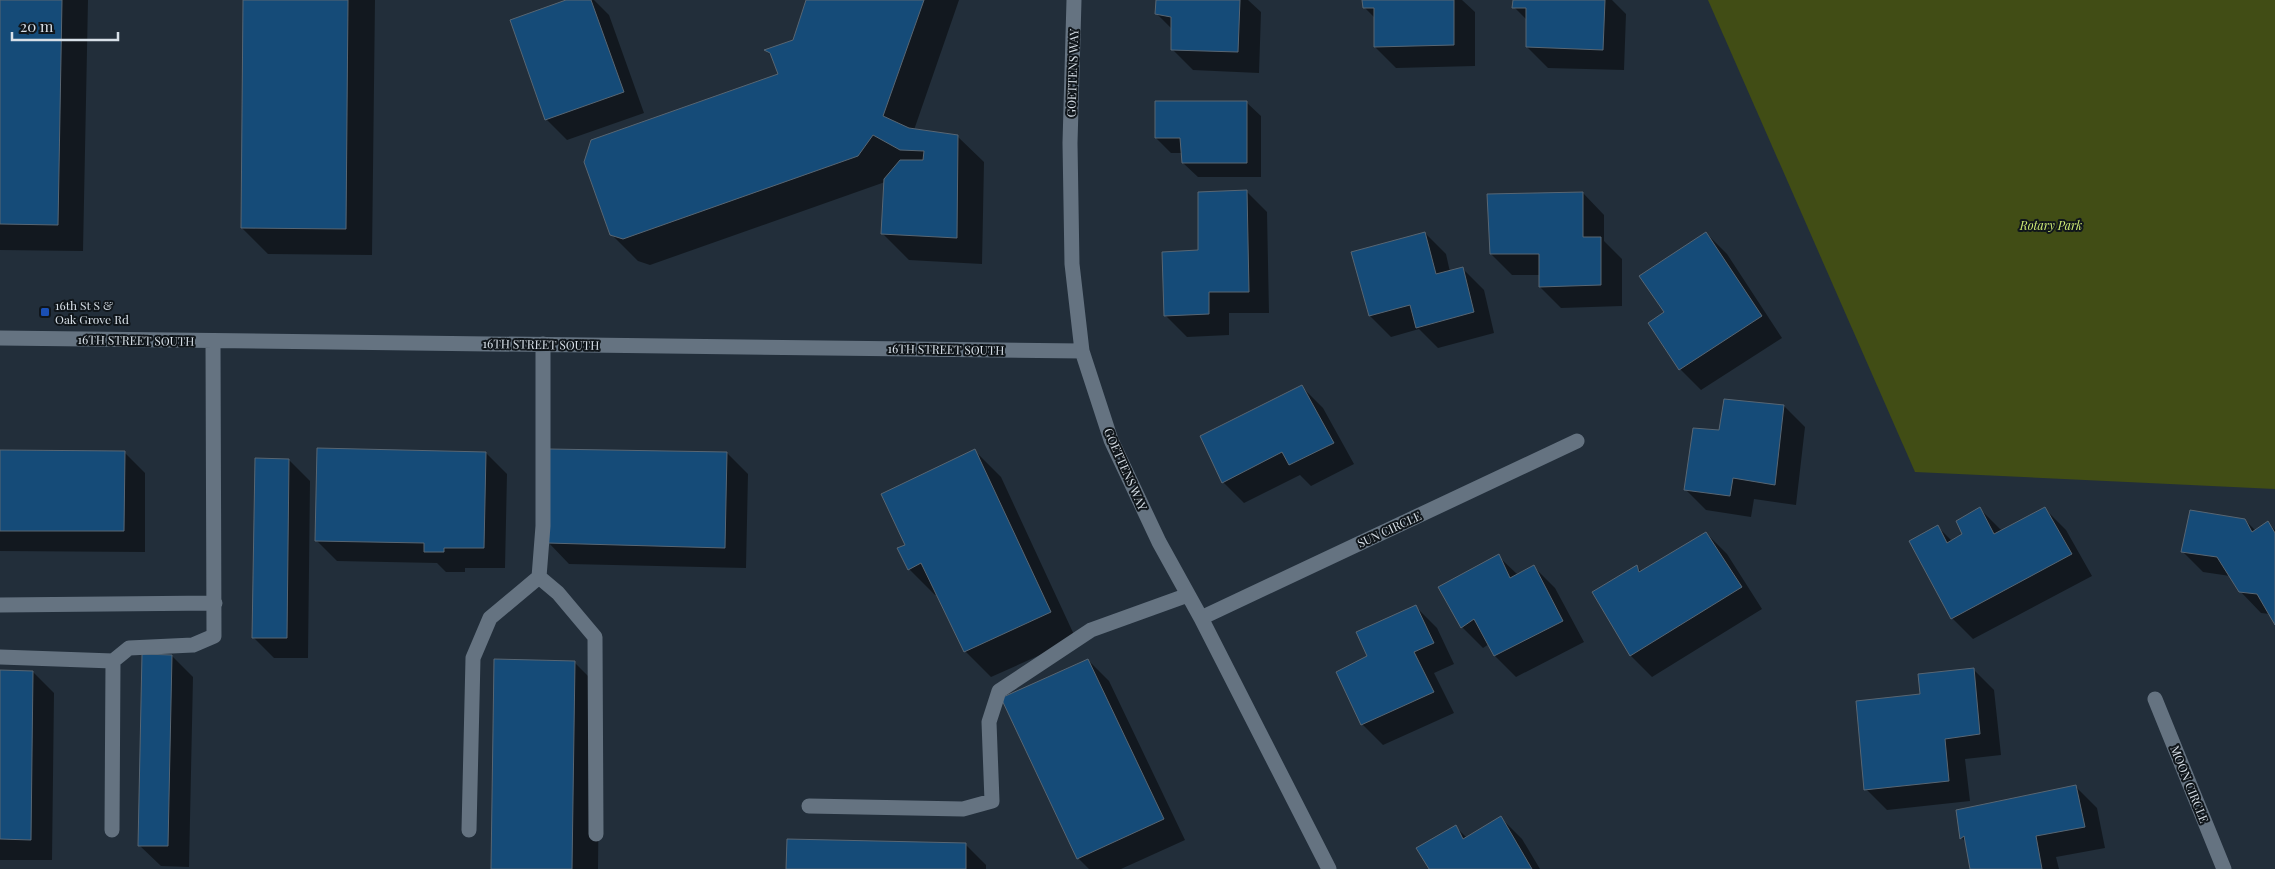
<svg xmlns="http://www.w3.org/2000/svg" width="2275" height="869" viewBox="0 0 2275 869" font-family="'Playfair Display',serif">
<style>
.green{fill:#414d15}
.shadow{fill:#0007}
.building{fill:#154b78;stroke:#586673}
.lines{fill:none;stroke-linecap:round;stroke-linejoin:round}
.minor{stroke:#657381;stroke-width:15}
.transit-dot{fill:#1a4fb4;stroke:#10161b;stroke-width:2}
.labels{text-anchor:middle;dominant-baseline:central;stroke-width:4;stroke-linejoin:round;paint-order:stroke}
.street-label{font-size:12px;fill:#d8e0e8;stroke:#10161b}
.park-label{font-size:12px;font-style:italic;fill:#ceea75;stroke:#10161b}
.poi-label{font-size:12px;fill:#d8e0e8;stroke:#10161b;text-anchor:start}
</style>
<rect width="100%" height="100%" fill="#222e3a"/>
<!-- green -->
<path class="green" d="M1708,0H2275V489L1915,472Z"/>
<!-- shadow -->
<path class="shadow" d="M0,0H88L83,251L0,250Z
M245,0H375L372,255L268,254L242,228Z
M570,0H594L609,15L644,113L567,140L546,119Z
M808,0H959L914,130L957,136L984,162L982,264L909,260L883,234L885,182L650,265L638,261L611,234L780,75L774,58L766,51L794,41Z
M1157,0H1248L1261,12L1259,73L1193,70L1172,49V29L1157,14Z
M1364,0H1462L1475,12V66L1396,68L1375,47V18L1364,7Z
M1514,0H1612L1626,14L1624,70L1548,68L1527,47V20L1514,7Z
M1246,102L1261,116V177H1198L1183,163L1182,153H1171L1156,138Z
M1246,191L1267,212L1269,313H1229V335L1187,337L1166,316L1199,251Z
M1583,193L1604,215V241L1622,259V306L1561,308L1540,287V275H1512L1491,254Z
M1425,233L1446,254L1450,272L1463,269L1484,290L1494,333L1438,348L1419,329L1391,337L1370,316L1353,253Z
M1706,233L1727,254L1782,338L1701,390L1680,369L1665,313Z
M1302,387L1323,408L1354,464L1311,486L1300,475L1244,503L1223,482L1201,437Z
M1784,406L1805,427L1796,505L1754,499L1751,517L1706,510L1685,489Z
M0,451L124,452L145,473V552L0,551Z
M975,451L1001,477L1076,639L991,677L965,651L937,594L935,595L909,569L907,546Z
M486,453L507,474L505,568H465V572H446L437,563L337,561L316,540Z
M727,453L748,474L746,568L569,564L548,542Z
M289,460L310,481L308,658H274L253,637Z
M1980,509L2002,531L2045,509L2066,530L2092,576L1973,639L1952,618L1938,527L1952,541L1964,535Z
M2245,520L2256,531L2268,523L2275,530V622L2270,614L2261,613L2240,591L2230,576L2203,572L2182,551Z
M1706,533L1727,554L1762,609L1652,677L1631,656L1594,592L1637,567L1642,572Z
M1498,556L1518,575L1534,567L1555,588L1584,642L1516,677L1495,656L1489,644L1483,648L1462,627Z
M1416,607L1437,628L1454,664L1434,673L1454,713L1383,745L1362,724L1369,657Z
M172,656L193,677L189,867L161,866L139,845Z
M1088,660L1109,681L1185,840L1121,869H1089L1078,858Z
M574,662L600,688L598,869H492Z
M1973,669L1994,690L2001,755L1965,759L1970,801L1887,810L1866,789L1921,695Z
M0,671L33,672L54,693L52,860H0Z
M2076,787L2097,808L2105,848L2056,857L2059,869H1972L1967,844L1962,838L1957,811Z
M1501,818L1522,839L1540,869H1430L1456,827L1467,838Z
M965,844L986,865V869H787Z"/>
<!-- building -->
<path class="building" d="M0,0H62L58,225L0,224Z
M243,0H348L346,229L241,228Z
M566,0H591L624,92L545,120L510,20Z
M806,0H924L883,116L909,128L958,135L957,238L881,234L884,179L900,160H923L924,151L900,150L873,135L858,156L623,239L610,235L584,162L591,140L778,74L770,53L764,50L793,40Z
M1156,0H1240L1238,52L1171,50V17L1155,14Z
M1362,0H1454V45L1374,47V8H1363Z
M1513,0H1605L1603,50L1526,47V8H1512Z
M1155,101H1247V163H1182L1180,138H1155Z
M1247,190L1249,292H1209V314L1164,316L1162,252L1198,250V192Z
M1583,192V237H1601V285L1539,287V254H1490L1487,194Z
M1425,232L1436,274L1463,267L1474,312L1416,328L1410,305L1369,316L1351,252Z
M1706,232L1762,316L1679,370L1648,323L1664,312L1639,276Z
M1302,385L1334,443L1289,465L1282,452L1222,483L1200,436Z
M1724,399L1784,405L1775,485L1733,478L1730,496L1684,490L1693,428L1719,430Z
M317,448L486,452L484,548H444V552H424V543L315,541Z
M549,449L727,452L725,548L547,543Z
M975,449L1051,612L964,652L921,563L908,570L897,548L905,545L881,494Z
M0,450L125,451L124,531H0Z
M255,458L289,459L287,638H252Z
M1980,507L1994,534L2045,507L2072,554L1951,619L1909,541L1938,525L1947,543L1962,534L1956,521Z
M2190,510L2245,519L2252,532L2268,521L2275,533V625L2257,594L2239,592L2217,557L2181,552Z
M1706,532L1742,587L1630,656L1592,592L1637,565L1639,572Z
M1499,554L1510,578L1534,565L1563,621L1494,656L1474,619L1461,628L1438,587Z
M1416,605L1434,643L1414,652L1434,692L1361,725L1336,672L1367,656L1356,632Z
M142,654L172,655L168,846H138Z
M494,659L575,661L572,869H491Z
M1088,659L1164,819L1077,859L1001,698Z
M1974,668L1980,734L1945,739L1949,781L1864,790L1856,701L1920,694L1918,674Z
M0,670L33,671L31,840L0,839Z
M2076,785L2085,827L2036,836L2042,869H1970L1964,836L1960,839L1956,810Z
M1501,816L1532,869H1429L1416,848L1456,825L1463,839Z
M787,839L966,843V869H786Z"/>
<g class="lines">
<!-- minor -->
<path class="minor" d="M1074,0L1070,143L1072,264L1082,351L1111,440L1159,542L1201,618L1329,869
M0,338L1082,351
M543,344V526L539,577L558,593L595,637L596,834
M0,605L215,603
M1201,618L1577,441
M0,657L113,661L112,830
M113,661L129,648L193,645L214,636L213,341
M2155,699L2224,869
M809,806L963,809L992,801L989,722L999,691L1091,630L1188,595
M469,830L473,658L490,618L539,577"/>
</g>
<!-- markers -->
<rect class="transit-dot" x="40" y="307" width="10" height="10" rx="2.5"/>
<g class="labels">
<!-- street labels -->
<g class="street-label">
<text transform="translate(1072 73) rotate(-88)">GOETTENS WAY</text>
<text transform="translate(136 340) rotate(1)">16TH STREET SOUTH</text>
<text transform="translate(541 344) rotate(1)">16TH STREET SOUTH</text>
<text transform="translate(946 349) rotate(1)">16TH STREET SOUTH</text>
<text transform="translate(1126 469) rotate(66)">GOETTENS WAY</text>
<text transform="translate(1389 529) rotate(-25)">SUN CIRCLE</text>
<text transform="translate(2190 784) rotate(68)">MOON CIRCLE</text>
</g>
<!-- park labels -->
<g class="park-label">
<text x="2051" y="225">Rotary Park</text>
</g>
<!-- poi labels -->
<g class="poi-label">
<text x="55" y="305">16th St S &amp;<tspan x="55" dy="14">Oak Grove Rd</tspan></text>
</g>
</g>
<!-- scale -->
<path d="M12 32v8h106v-8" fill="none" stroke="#d8e0e8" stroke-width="2.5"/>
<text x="20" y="32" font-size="15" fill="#d8e0e8" stroke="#10161b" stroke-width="4" paint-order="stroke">20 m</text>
</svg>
